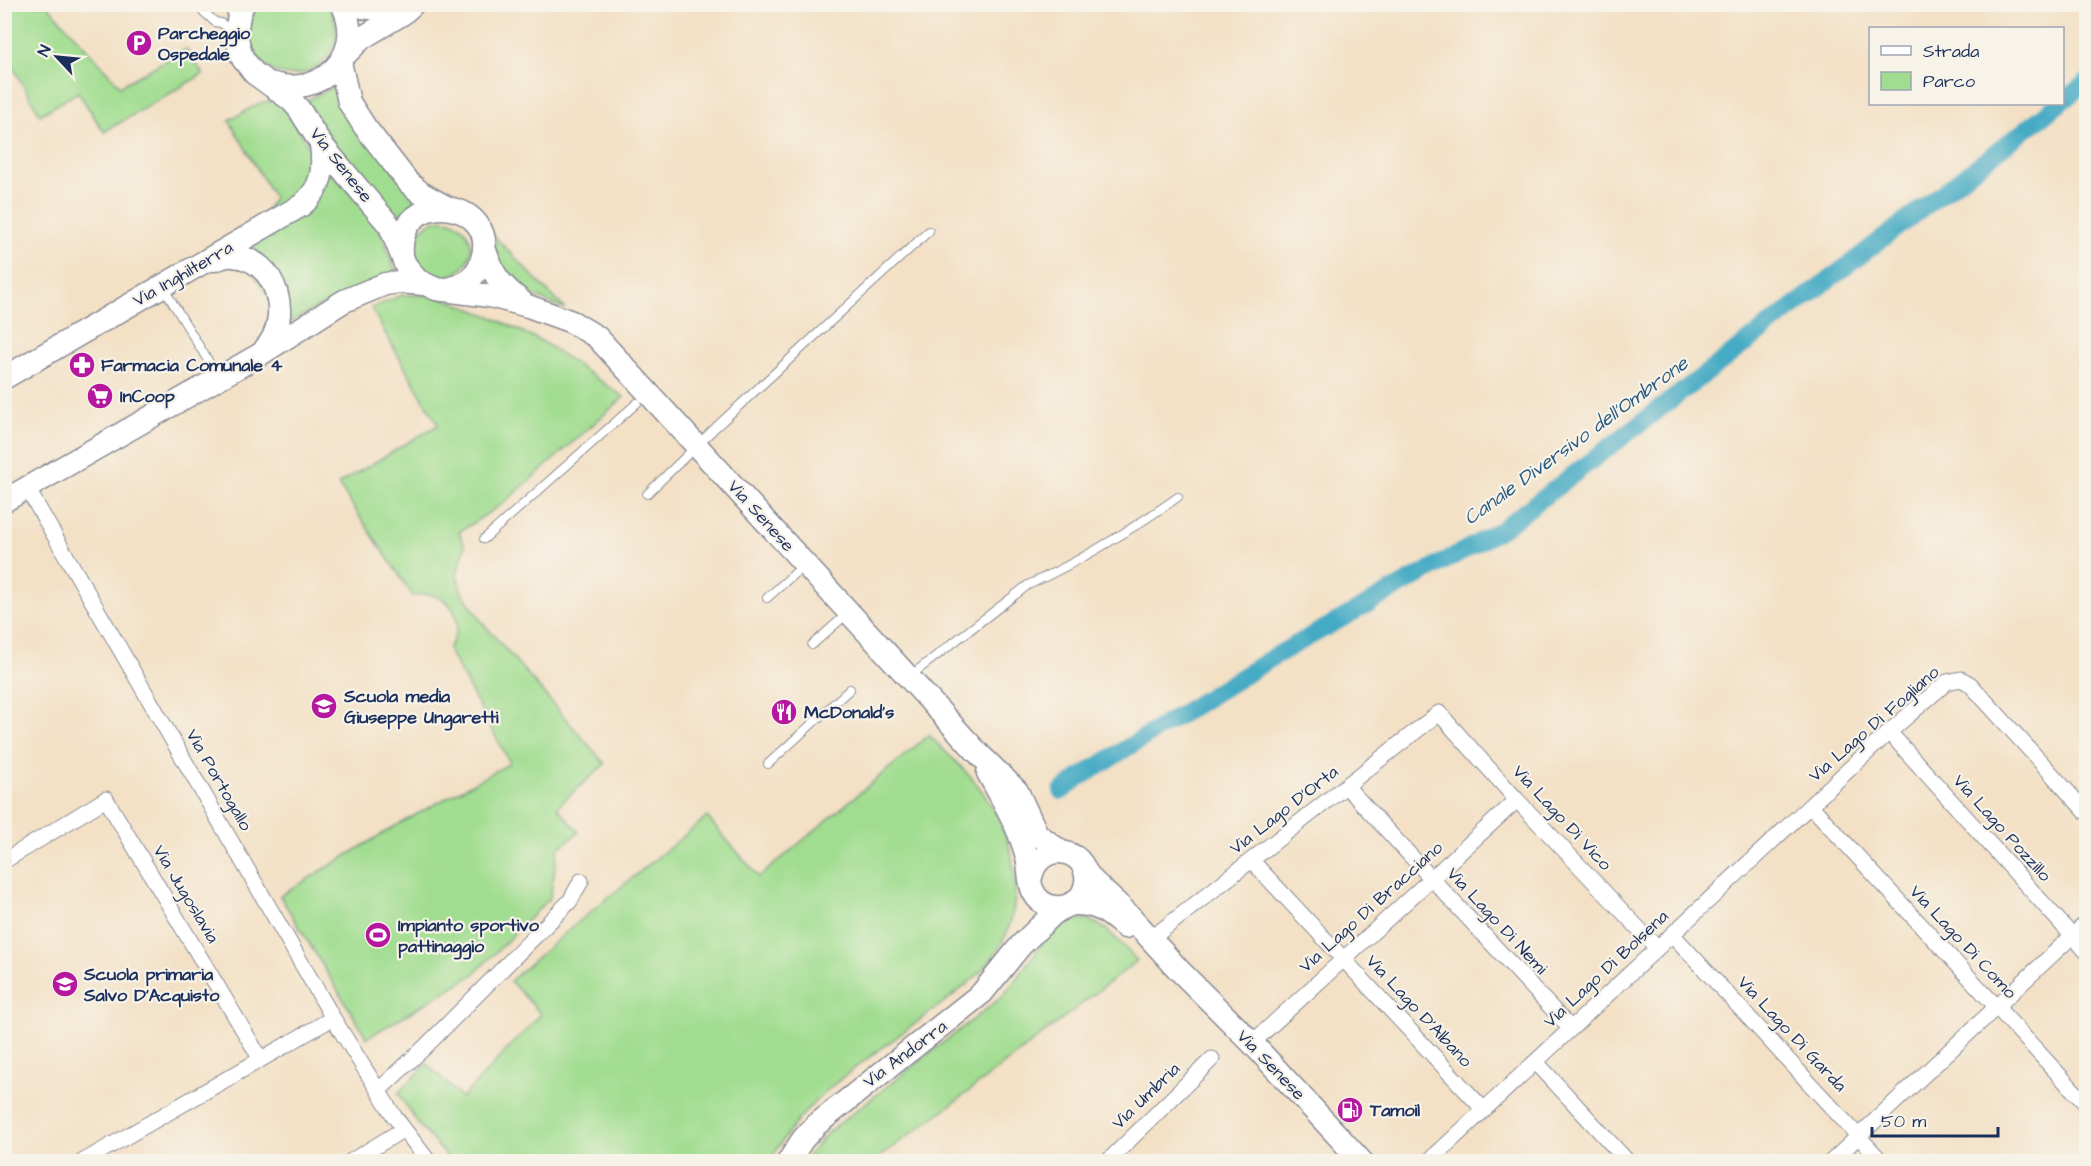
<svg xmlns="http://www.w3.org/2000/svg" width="2091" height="1166" viewBox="0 0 2091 1166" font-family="'Architects Daughter',sans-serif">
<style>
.green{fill:#a1dd90;stroke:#5e8677;stroke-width:1.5}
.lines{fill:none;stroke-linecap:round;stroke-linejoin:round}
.canal{stroke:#44aac4;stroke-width:18}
.lane-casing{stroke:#878892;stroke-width:10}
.street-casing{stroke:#878892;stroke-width:17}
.secondary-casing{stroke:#878892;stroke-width:25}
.lane{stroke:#fff;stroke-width:8}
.street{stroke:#fff;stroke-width:15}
.secondary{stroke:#fff;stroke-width:22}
.labels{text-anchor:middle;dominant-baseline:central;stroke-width:4.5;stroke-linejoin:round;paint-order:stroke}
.poi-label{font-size:18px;font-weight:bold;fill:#1b2f5e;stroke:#f7f3e8;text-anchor:start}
.street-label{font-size:18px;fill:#1b2f5e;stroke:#f7f3e8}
.water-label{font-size:20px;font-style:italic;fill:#295a82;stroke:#f7f3e8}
</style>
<rect width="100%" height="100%" fill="#f7f3e8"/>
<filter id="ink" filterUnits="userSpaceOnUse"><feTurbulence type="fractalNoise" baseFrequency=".0167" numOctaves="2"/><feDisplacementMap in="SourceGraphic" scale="12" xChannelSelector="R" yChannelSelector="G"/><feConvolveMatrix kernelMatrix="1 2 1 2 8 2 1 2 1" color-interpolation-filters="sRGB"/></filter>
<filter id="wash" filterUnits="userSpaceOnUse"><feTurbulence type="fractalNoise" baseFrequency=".008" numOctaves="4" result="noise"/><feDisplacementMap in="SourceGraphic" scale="24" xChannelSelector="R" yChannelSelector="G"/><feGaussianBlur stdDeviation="1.35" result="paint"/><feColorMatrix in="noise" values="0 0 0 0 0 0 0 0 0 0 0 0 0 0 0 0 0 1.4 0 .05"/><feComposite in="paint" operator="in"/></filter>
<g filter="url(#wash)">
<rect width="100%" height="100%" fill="#f3e0c5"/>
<!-- green -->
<path class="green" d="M4,5H47L120,86L186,49L203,74L104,132L78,92L40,115L5,53Z
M258,5H328C363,62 277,105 253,48C246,33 249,18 258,5Z
M334,87L415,200L397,218L355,174L305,101Z
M270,101L281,102L310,148V175L303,192L262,217L274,198L229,120L260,103Z
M331,172C355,199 382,221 390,257C392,264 396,269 397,275L318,307L286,324L239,251Z
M415 248a28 28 0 1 1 56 0a28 28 0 1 1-56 0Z
M494,236L565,309C540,299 507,287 498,259C496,252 495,243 494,236Z
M402,295H424L443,298L492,317L543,342L624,397L504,503L459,532L465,547L457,574L461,591L482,622L605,764L557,807L579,832L558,849L550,898L473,975L367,1038L280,896L392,828L510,763L448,649C470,619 448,587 413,596L338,484L438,425L371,308Z
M929,735C945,752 965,769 979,787C1018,840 1032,910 988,964C973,981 954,995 936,1008C902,1034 866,1058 833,1085C807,1107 787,1131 770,1161H451L418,1124L398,1093L427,1064L462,1098L541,1014L510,981L577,923L707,817L759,877Z
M1086,919C1108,926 1122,945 1137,961L959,1099L883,1154L875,1161H804L826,1134L1003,996L1049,935L1073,920Z"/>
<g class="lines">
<!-- canal -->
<path class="canal" d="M2062,101L2086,83
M1062,791L1077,779L1275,656L1502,529L2059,104"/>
</g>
</g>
<g filter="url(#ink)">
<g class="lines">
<defs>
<path id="lane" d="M195,4L215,22L221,23L233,31
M163,287L218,377
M647,494L716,427L929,231
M484,539L637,403
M767,598L804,565
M812,645L848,613
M910,676L1028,585C1081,561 1131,530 1178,497
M768,764L850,689"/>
<path id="street" d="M27,488L333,1018L394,1116L429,1162
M1889,732L2086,951
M1346,786L1571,1029
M1811,806L2086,1104
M4,861L106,799L260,1058
M1252,861L1484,1110
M1672,934L1882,1162
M1152,938L1439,713L1517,800L1657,948
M1252,1043L1517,800
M1536,1062L1628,1162
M378,1091L425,1047L570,901L581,881
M82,1162L333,1018
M350,1162L404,1129
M1107,1162L1212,1059
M1428,1162L1889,732L1947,682L1961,679L1970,684L2086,812
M1831,1162L2086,923"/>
<path id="secondary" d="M243,4L239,15L236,34L240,51L243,59L254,73L291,100L299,109L321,144L390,226L405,264L417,280L436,289L490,296L528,306L572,322L597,337L976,751L1017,791L1037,834L1060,851
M353,4C369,11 384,9 400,4
M344,56L362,38L402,14L413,4
M340,62L349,102L365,127L408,182L421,193L446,207
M270,83C320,100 368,54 342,4
M484,247C493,276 499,283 522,302
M402,254C397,184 504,200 481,262C476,278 462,286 447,289
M214,260C219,259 226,255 232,256C278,258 293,319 265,349
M4,378L302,205C323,187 324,170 321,144
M4,501L259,355L344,301L385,284L399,282L424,284
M988,773C1003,800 1019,827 1027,857C1030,869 1028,883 1034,893C1041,906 1058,911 1071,904C1078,901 1083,894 1085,887C1095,850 1040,836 1031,877
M1084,869L1092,880L1129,915L1178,969L1252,1043L1362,1162
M1072,904C1097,903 1107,912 1125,927
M788,1162L803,1139L816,1125L982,993L1021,945L1053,914L1064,907"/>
</defs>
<!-- lane casing -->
<use href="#lane" class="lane-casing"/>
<!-- street casing -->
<use href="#street" class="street-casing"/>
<!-- secondary casing -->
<use href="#secondary" class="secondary-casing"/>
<!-- lane -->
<use href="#lane" class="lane"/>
<!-- street -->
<use href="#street" class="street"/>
<!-- secondary -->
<use href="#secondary" class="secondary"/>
</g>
</g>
<!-- icons -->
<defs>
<symbol id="parking-disc" viewBox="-11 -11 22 22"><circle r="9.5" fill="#b5179e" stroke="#f7f3e8"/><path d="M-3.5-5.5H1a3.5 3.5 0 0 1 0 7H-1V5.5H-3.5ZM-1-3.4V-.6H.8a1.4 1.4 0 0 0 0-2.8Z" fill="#fff"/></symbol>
<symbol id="pharmacy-disc" viewBox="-11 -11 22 22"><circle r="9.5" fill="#b5179e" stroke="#f7f3e8"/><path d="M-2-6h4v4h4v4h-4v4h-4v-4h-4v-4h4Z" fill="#fff"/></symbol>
<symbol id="supermarket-disc" viewBox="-11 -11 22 22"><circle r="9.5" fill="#b5179e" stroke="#f7f3e8"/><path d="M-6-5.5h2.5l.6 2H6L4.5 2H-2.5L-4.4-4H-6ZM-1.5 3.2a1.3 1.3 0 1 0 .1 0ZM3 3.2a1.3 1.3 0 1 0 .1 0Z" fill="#fff"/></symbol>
<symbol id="school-disc" viewBox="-11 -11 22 22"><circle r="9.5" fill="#b5179e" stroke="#f7f3e8"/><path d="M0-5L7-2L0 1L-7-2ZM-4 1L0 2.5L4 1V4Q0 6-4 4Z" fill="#fff"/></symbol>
<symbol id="restaurant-disc" viewBox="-11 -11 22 22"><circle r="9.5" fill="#b5179e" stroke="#f7f3e8"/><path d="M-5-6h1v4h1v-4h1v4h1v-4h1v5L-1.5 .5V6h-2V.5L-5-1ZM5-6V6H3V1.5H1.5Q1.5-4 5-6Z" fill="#fff"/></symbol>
<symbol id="stadium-disc" viewBox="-11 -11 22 22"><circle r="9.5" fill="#b5179e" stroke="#f7f3e8"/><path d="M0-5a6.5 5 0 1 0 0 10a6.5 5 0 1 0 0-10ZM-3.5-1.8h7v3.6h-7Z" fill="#fff"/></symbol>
<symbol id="fuel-disc" viewBox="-11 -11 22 22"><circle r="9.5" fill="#b5179e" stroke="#f7f3e8"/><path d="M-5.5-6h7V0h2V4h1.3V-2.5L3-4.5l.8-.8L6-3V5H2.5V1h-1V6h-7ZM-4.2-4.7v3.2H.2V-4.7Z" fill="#fff"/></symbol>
</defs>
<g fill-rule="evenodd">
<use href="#parking-disc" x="124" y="28" width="30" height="30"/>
<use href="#pharmacy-disc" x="67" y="350" width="30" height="30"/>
<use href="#supermarket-disc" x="85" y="381" width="30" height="30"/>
<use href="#school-disc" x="309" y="691" width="30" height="30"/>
<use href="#restaurant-disc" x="769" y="697" width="30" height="30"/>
<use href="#stadium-disc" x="363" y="920" width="30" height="30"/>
<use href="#school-disc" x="50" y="969" width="30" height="30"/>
<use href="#fuel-disc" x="1335" y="1095" width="30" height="30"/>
</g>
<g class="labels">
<!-- poi labels -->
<g class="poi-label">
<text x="158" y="33">Parcheggio<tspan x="158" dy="21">Ospedale</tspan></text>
<text x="101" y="365">Farmacia Comunale 4</text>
<text x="120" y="396">InCoop</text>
<text x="344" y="696">Scuola media<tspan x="344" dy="21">Giuseppe Ungaretti</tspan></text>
<text x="804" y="712">McDonald's</text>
<text x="398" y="925">Impianto sportivo<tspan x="398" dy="21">pattinaggio</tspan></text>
<text x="84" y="974">Scuola primaria<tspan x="84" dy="21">Salvo D'Acquisto</tspan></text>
<text x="1370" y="1110">Tamoil</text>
</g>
<!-- street labels -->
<g class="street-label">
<text transform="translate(341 165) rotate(52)">Via Senese</text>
<text transform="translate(183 274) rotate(-30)">Via Inghilterra</text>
<text transform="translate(761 516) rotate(48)">Via Senese</text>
<text transform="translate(1874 724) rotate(-41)">Via Lago Di Fogliano</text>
<text transform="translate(219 780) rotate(60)">Via Portogallo</text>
<text transform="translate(1284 810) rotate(-38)">Via Lago D'Orta</text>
<text transform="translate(1562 818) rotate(47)">Via Lago Di Vico</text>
<text transform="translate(2002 828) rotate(48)">Via Lago Pozzillo</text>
<text transform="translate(186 894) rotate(59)">Via Jugoslavia</text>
<text transform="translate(1371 907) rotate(-42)">Via Lago Di Bracciano</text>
<text transform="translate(1497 921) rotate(47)">Via Lago Di Nemi</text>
<text transform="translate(1963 942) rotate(47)">Via Lago Di Como</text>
<text transform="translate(1606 969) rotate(-43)">Via Lago Di Bolsena</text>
<text transform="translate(1419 1011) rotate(47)">Via Lago D'Albano</text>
<text transform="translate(1792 1034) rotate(47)">Via Lago Di Garda</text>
<text transform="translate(905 1054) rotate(-37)">Via Andorra</text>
<text transform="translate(1271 1065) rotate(46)">Via Senese</text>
<text transform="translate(1146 1096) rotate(-44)">Via Umbria</text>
</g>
<!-- water labels -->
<g class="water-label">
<text transform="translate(1576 441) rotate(-36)">Canale Diversivo dell'Ombrone</text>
</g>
</g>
<!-- margin -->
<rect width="2091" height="1166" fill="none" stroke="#f7f3e8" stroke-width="24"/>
<!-- legend -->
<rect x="1869" y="27" width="195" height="78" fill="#f7f3e8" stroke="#9fa5b1" stroke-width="1.5"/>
<rect x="1881" y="46" width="30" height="9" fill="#ffffff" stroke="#9fa5b1" stroke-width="1.5"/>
<text x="1923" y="57" font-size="18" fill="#1b2f5e">Strada</text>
<rect x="1881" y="72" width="30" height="18" fill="#a1dd90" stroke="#9fa5b1" stroke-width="1.5"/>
<text x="1923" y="87" font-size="18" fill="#1b2f5e">Parco</text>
<!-- north arrow -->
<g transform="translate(57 57) rotate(296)" stroke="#f7f3e8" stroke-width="4.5" paint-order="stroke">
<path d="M0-4.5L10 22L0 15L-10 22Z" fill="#1b2f5e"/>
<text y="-9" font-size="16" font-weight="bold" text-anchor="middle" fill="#1b2f5e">N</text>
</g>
<!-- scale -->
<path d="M1872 1127v9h126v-9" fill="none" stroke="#1b2f5e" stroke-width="3"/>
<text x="1881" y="1127" font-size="18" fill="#1b2f5e" stroke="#f7f3e8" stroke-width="4.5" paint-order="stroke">50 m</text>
</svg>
